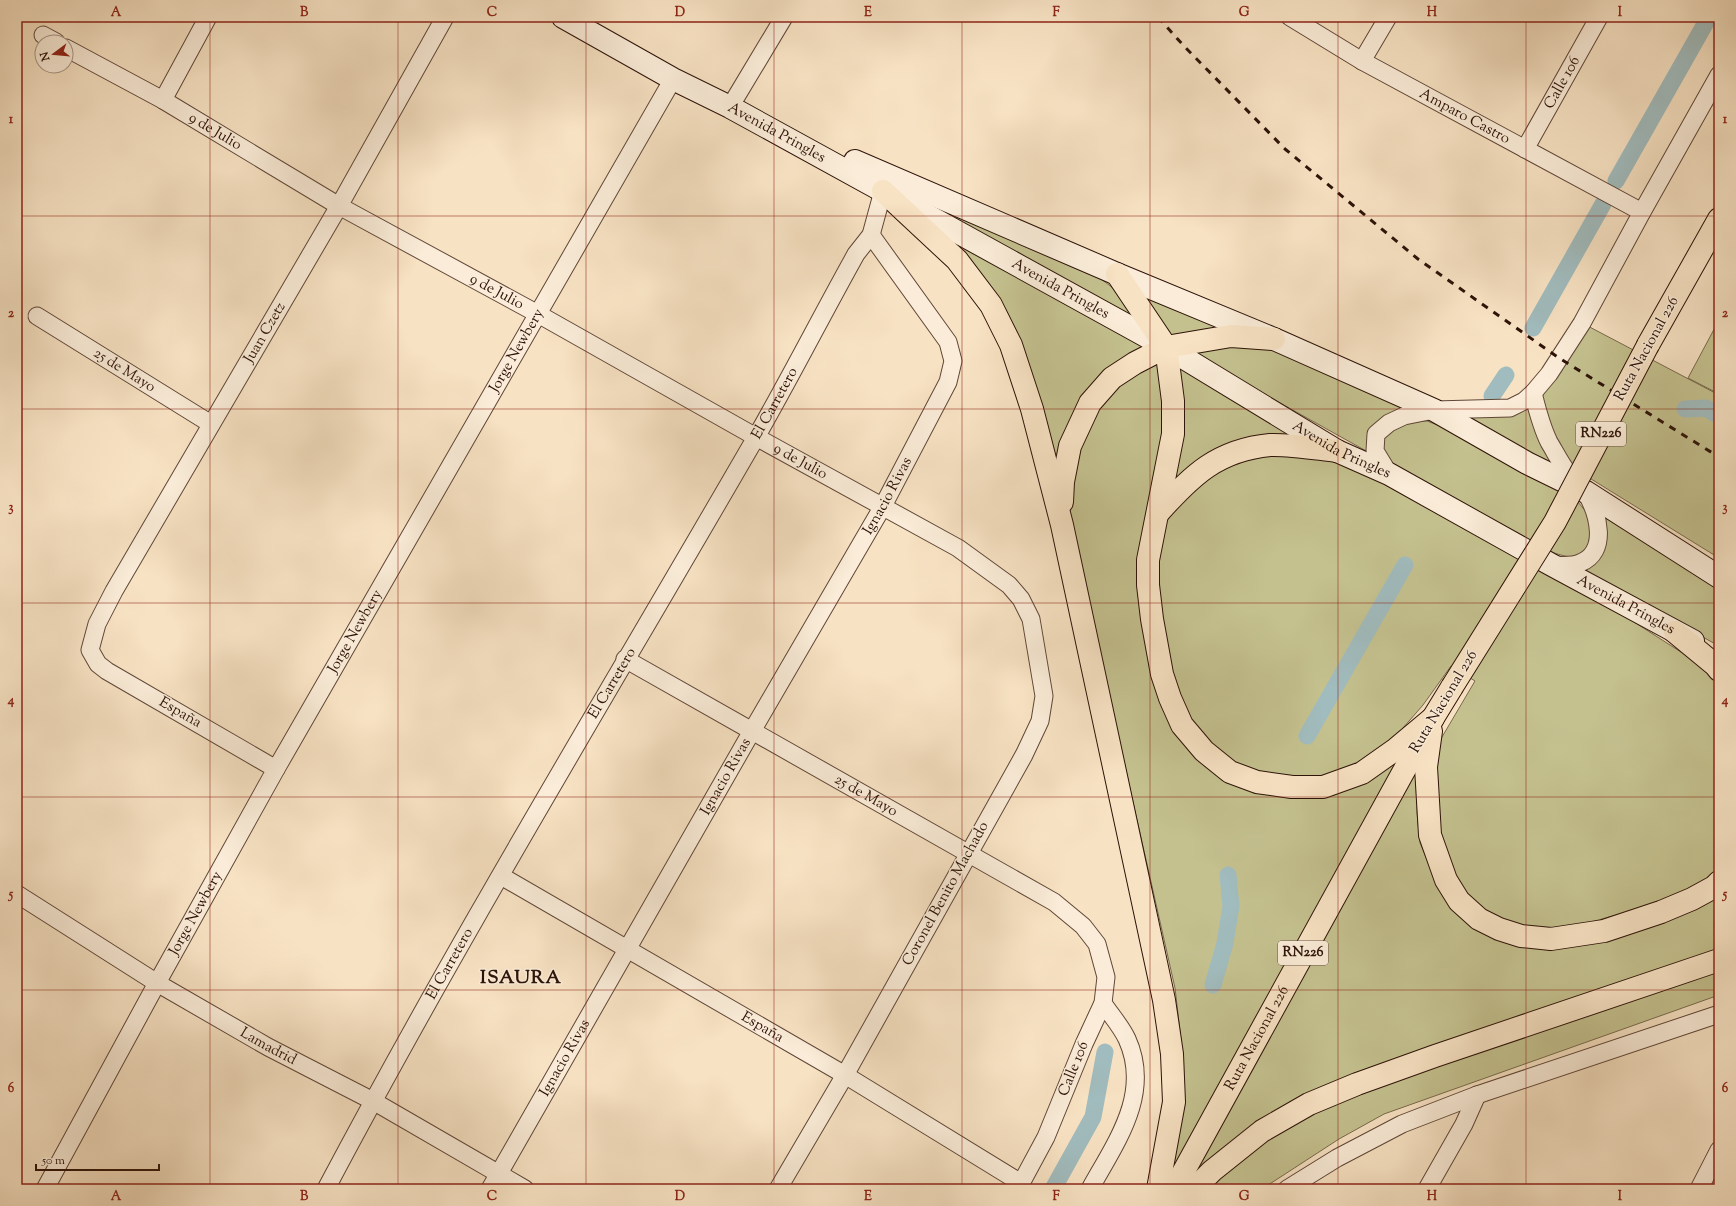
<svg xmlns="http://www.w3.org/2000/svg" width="1736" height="1206" viewBox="0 0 1736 1206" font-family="'Sorts Mill Goudy',serif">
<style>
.green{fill:#c4c18f;stroke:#786a4c}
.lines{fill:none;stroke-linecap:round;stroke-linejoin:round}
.canal{stroke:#a1bcbe;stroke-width:17}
.street-casing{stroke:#604637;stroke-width:19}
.secondary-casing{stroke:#2d1208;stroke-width:24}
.highway-casing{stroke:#2d1208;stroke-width:24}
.street{stroke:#faecd8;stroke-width:17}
.secondary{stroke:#faecd8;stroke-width:22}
.highway{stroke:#f7e2c3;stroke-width:22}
.rail{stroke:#2d1208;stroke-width:3;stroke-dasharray:7 7;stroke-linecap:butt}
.highway-bridge-casing{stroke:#2d1208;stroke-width:24;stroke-linecap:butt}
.highway-bridge{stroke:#f7e2c3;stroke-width:22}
.grid{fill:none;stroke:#8f2418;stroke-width:1;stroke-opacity:0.55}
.labels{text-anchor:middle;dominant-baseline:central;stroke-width:3;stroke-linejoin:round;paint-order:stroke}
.shield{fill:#faecd8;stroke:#6a5346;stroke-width:1}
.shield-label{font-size:14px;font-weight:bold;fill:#2d1208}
.street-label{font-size:15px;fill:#2d1208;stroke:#faecd8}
.district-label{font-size:19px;font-weight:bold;letter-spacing:1px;fill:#2d1208;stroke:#faecd8}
.neatline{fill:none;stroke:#8f2418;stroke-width:1.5}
.grid-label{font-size:13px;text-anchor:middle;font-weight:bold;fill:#8f2418}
</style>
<rect width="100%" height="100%" fill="#f7e2c3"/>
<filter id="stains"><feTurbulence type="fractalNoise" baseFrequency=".005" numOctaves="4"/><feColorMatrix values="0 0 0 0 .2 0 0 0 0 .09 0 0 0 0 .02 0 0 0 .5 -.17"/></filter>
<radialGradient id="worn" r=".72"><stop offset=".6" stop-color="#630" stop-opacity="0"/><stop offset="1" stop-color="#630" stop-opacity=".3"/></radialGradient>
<!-- green -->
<path class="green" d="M897,191L1089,270L1125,297L1142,325Z
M934,225L1153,348L1109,371L1058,481L1029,376Z
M1133,286L1236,331L1169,340Z
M1719,320V394L1688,378Z
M1582,323L1719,395V558L1583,474L1565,459L1555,445L1539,393Z
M1218,343L1274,350L1319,368L1402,408L1368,452L1185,350Z
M1158,358L1169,432L1148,523L1171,722L1267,794L1404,754L1166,1187L1183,1057L1175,988L1067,510L1079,439L1112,385Z
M1174,360L1312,442L1262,440L1171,488Z
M1529,407L1551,463L1459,415Z
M1413,421H1427L1440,426L1557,489L1578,502L1587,513L1591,526L1588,550C1585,552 1582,555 1579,556C1567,560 1544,549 1532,544L1391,465L1385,456L1382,444L1389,430Z
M1265,450L1310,455L1344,464L1414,496L1620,613L1695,661L1719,681V871L1687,891L1658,903L1567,929L1538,930L1509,924L1482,911L1461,892L1437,835L1432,754L1475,681L1451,666L1423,705L1389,744L1358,767L1317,782L1233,768L1183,715L1171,677L1155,573L1165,518L1208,471Z
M1603,515L1719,588V646L1579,569Z
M1418,763L1417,813L1420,843L1434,876L1527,943L1719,889V953L1368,1072L1187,1187Z
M1719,965V995L1384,1114L1339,1139L1262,1189H1204L1242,1154L1320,1105Z"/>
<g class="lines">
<!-- canal -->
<path class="canal" d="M1616,181L1709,17
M1533,328L1603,204
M1492,396L1506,375
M1685,409L1706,408L1719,416
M1307,736L1405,565
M1213,985L1225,943L1231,906L1228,875
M1053,1189L1093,1117L1105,1052"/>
<defs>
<g id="street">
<path id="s1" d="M1290,17L1362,61L1642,212"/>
<path d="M43,35L56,42"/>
<path id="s2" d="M66,48L163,100L339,206L538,314L756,437L958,548L1009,585L1021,599L1031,619L1044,696L1040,721L1024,755L845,1075L778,1189"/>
<path d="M1362,61L1388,17"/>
<path d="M163,100L208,17"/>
<path d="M730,107L784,17"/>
<path id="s3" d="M1525,149L1599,17"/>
<path id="s4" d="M37,316L211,424"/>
<path d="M1533,393C1537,409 1541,426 1549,442C1555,452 1561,464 1568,473C1574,480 1582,486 1586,493C1598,513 1609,552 1580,563C1571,567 1560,565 1550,565"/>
<path d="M1389,474L1375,451L1376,434L1389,423L1404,416L1434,410L1510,408L1524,401L1533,393L1549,374L1582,323L1642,212L1719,75"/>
<path id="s5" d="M625,659L1054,902L1083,926L1097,944L1106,977L1103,1003L1084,1044L1046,1137L1018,1189"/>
<path id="s6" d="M276,769L107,671L98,664L90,650L97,624L114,591L339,206L445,17"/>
<path id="s7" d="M501,876L845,1075L1021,1183"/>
<path id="s8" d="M17,894L157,983L268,1047L373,1101L525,1189"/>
<path id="s9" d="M45,1189L157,983L276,769L673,79"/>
<path id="s10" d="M326,1189C461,934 611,688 755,439C790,378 822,315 856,254L871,235L883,191L888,182"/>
<path id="s11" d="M490,1189L752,731L883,506L948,382L953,361L948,342L871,235"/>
<path d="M1090,1189C1116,1142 1152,1094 1127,1039C1121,1026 1110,1014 1103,1003"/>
<path d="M1287,1189L1337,1158L1402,1124L1477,1095L1719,1014"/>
<path d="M1427,1189L1464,1124L1477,1095"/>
<path d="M1699,1189L1719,1150"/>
</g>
<g id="secondary">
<path id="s12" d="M563,17L673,79L730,107L883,191L1166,347L1337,451L1389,474L1550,564L1693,641"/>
<path d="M855,161L1117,274L1274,339L1434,410L1527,463L1586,492L1719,577"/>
</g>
<g id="highway">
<path d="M883,191L957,260L991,305L1011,345L1032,409L1062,525L1164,1000L1172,1054L1174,1102L1158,1189"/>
<path d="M1117,274L1166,347L1173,401V434L1148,560V585L1152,619L1162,674L1170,698L1182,725L1204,751L1230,772L1257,782L1292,787H1323L1362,773L1396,749L1433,718"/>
<path d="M1648,345L1719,219"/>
<path d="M1062,502L1063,482L1070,446L1090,403L1112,378L1135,363L1166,347L1231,336L1274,339"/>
<path d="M1159,512C1192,475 1218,450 1270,445C1288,444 1318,449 1337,451"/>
<path d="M1675,632L1715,665L1719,670"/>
<path d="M1431,731L1426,767L1430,835L1446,880L1459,901L1479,919L1499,929L1521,936L1551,939L1604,931L1661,912L1692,899L1714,887L1719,882"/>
<path id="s13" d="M1174,1189L1433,718L1452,687"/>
<path d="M1194,1189L1212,1171L1262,1131L1309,1104L1357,1084L1435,1056L1719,960"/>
</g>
</defs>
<!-- street casing -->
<use href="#street" class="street-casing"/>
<!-- secondary casing -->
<use href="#secondary" class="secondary-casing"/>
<!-- highway casing -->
<use href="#highway" class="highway-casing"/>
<!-- street -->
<use href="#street" class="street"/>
<!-- secondary -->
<use href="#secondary" class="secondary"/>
<!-- highway -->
<use href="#highway" class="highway"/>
<!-- rail -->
<path class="rail" d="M1158,17L1183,45L1285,149L1418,259L1559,358L1719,457"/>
<defs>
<path id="highway-bridge" d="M1452,687L1555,522L1648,345"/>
</defs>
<!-- highway-bridge casing -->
<use href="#highway-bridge" class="highway-bridge-casing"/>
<!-- highway-bridge -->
<use href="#highway-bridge" class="highway-bridge"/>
</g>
<!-- grid -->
<path class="grid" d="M210,17V1189M398,17V1189M586,17V1189M774,17V1189M962,17V1189M1150,17V1189M1338,17V1189M1526,17V1189M17,216H1719M17,409H1719M17,603H1719M17,797H1719M17,990H1719"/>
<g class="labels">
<!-- shield labels -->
<g class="shield">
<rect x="1576" y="422" width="50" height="24" rx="3"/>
<rect x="1278" y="941" width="50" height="24" rx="3"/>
</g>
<g class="shield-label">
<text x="1601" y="434">RN226</text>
<text x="1303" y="953">RN226</text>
</g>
<!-- street labels -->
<g class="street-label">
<text stroke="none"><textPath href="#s3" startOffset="76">Calle 106</textPath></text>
<text stroke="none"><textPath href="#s1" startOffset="201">Amparo Castro</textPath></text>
<text stroke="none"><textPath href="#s2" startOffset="171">9 de Julio</textPath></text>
<text stroke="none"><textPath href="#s12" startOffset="243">Avenida Pringles</textPath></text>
<text stroke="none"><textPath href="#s12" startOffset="567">Avenida Pringles</textPath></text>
<text stroke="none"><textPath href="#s2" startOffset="495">9 de Julio</textPath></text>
<text stroke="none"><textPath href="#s6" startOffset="586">Juan Czetz</textPath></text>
<text transform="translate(1647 349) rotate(-61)">Ruta Nacional 226</text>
<text stroke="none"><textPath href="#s9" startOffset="962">Jorge Newbery</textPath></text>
<text stroke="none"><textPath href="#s4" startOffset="103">25 de Mayo</textPath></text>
<text stroke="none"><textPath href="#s10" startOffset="905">El Carretero</textPath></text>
<text stroke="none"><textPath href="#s12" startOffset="891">Avenida Pringles</textPath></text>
<text stroke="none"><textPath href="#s2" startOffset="843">9 de Julio</textPath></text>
<text stroke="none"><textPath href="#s11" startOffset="799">Ignacio Rivas</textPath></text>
<text stroke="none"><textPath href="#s12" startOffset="1215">Avenida Pringles</textPath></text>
<text stroke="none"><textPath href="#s9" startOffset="638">Jorge Newbery</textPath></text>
<text stroke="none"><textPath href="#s10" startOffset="581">El Carretero</textPath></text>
<text transform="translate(1444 702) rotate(-59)">Ruta Nacional 226</text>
<text transform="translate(180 713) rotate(30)">España</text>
<text stroke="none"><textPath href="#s11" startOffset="475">Ignacio Rivas</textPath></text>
<text stroke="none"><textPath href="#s5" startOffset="277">25 de Mayo</textPath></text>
<text transform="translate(946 894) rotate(-61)">Coronel Benito Machado</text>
<text stroke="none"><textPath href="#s9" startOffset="314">Jorge Newbery</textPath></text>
<text stroke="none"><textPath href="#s10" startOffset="257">El Carretero</textPath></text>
<text stroke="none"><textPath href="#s7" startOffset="302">España</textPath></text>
<text stroke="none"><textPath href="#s13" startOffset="172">Ruta Nacional 226</textPath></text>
<text stroke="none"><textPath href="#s8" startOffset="294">Lamadrid</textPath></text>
<text stroke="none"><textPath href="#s11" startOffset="151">Ignacio Rivas</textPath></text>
<text transform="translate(1074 1069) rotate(-68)">Calle 106</text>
</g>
<!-- district labels -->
<g class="district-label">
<text x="521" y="978">ISAURA</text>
</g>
</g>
<!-- margin -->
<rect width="1736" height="1206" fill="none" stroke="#f7e2c3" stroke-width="44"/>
<!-- north arrow -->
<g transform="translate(54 54) rotate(254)"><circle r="19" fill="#faecd8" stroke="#a89585"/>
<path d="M0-3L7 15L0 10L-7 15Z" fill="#8f2418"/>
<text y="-6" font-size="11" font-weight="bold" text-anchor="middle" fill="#2d1208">N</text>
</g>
<!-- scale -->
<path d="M36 1164v6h123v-6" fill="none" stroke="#2d1208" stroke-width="2"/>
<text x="42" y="1164" font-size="12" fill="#2d1208" stroke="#faecd8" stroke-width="3" paint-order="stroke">50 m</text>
<rect x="22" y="22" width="1692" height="1162" class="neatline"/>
<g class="grid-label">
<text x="116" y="16">A</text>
<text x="304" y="16">B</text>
<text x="492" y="16">C</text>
<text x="680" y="16">D</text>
<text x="868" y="16">E</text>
<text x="1056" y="16">F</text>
<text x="1244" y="16">G</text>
<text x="1432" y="16">H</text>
<text x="1620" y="16">I</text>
<text x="11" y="123">1</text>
<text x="1725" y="123">1</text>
<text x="11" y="317">2</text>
<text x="1725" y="317">2</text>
<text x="11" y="511">3</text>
<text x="1725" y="511">3</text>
<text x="11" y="704">4</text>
<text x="1725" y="704">4</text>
<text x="11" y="898">5</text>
<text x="1725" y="898">5</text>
<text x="11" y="1092">6</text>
<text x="1725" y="1092">6</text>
<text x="116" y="1200">A</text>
<text x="304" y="1200">B</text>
<text x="492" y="1200">C</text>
<text x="680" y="1200">D</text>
<text x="868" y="1200">E</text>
<text x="1056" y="1200">F</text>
<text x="1244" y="1200">G</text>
<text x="1432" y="1200">H</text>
<text x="1620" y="1200">I</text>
</g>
<rect width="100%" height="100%" filter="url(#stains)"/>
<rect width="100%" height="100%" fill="url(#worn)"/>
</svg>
